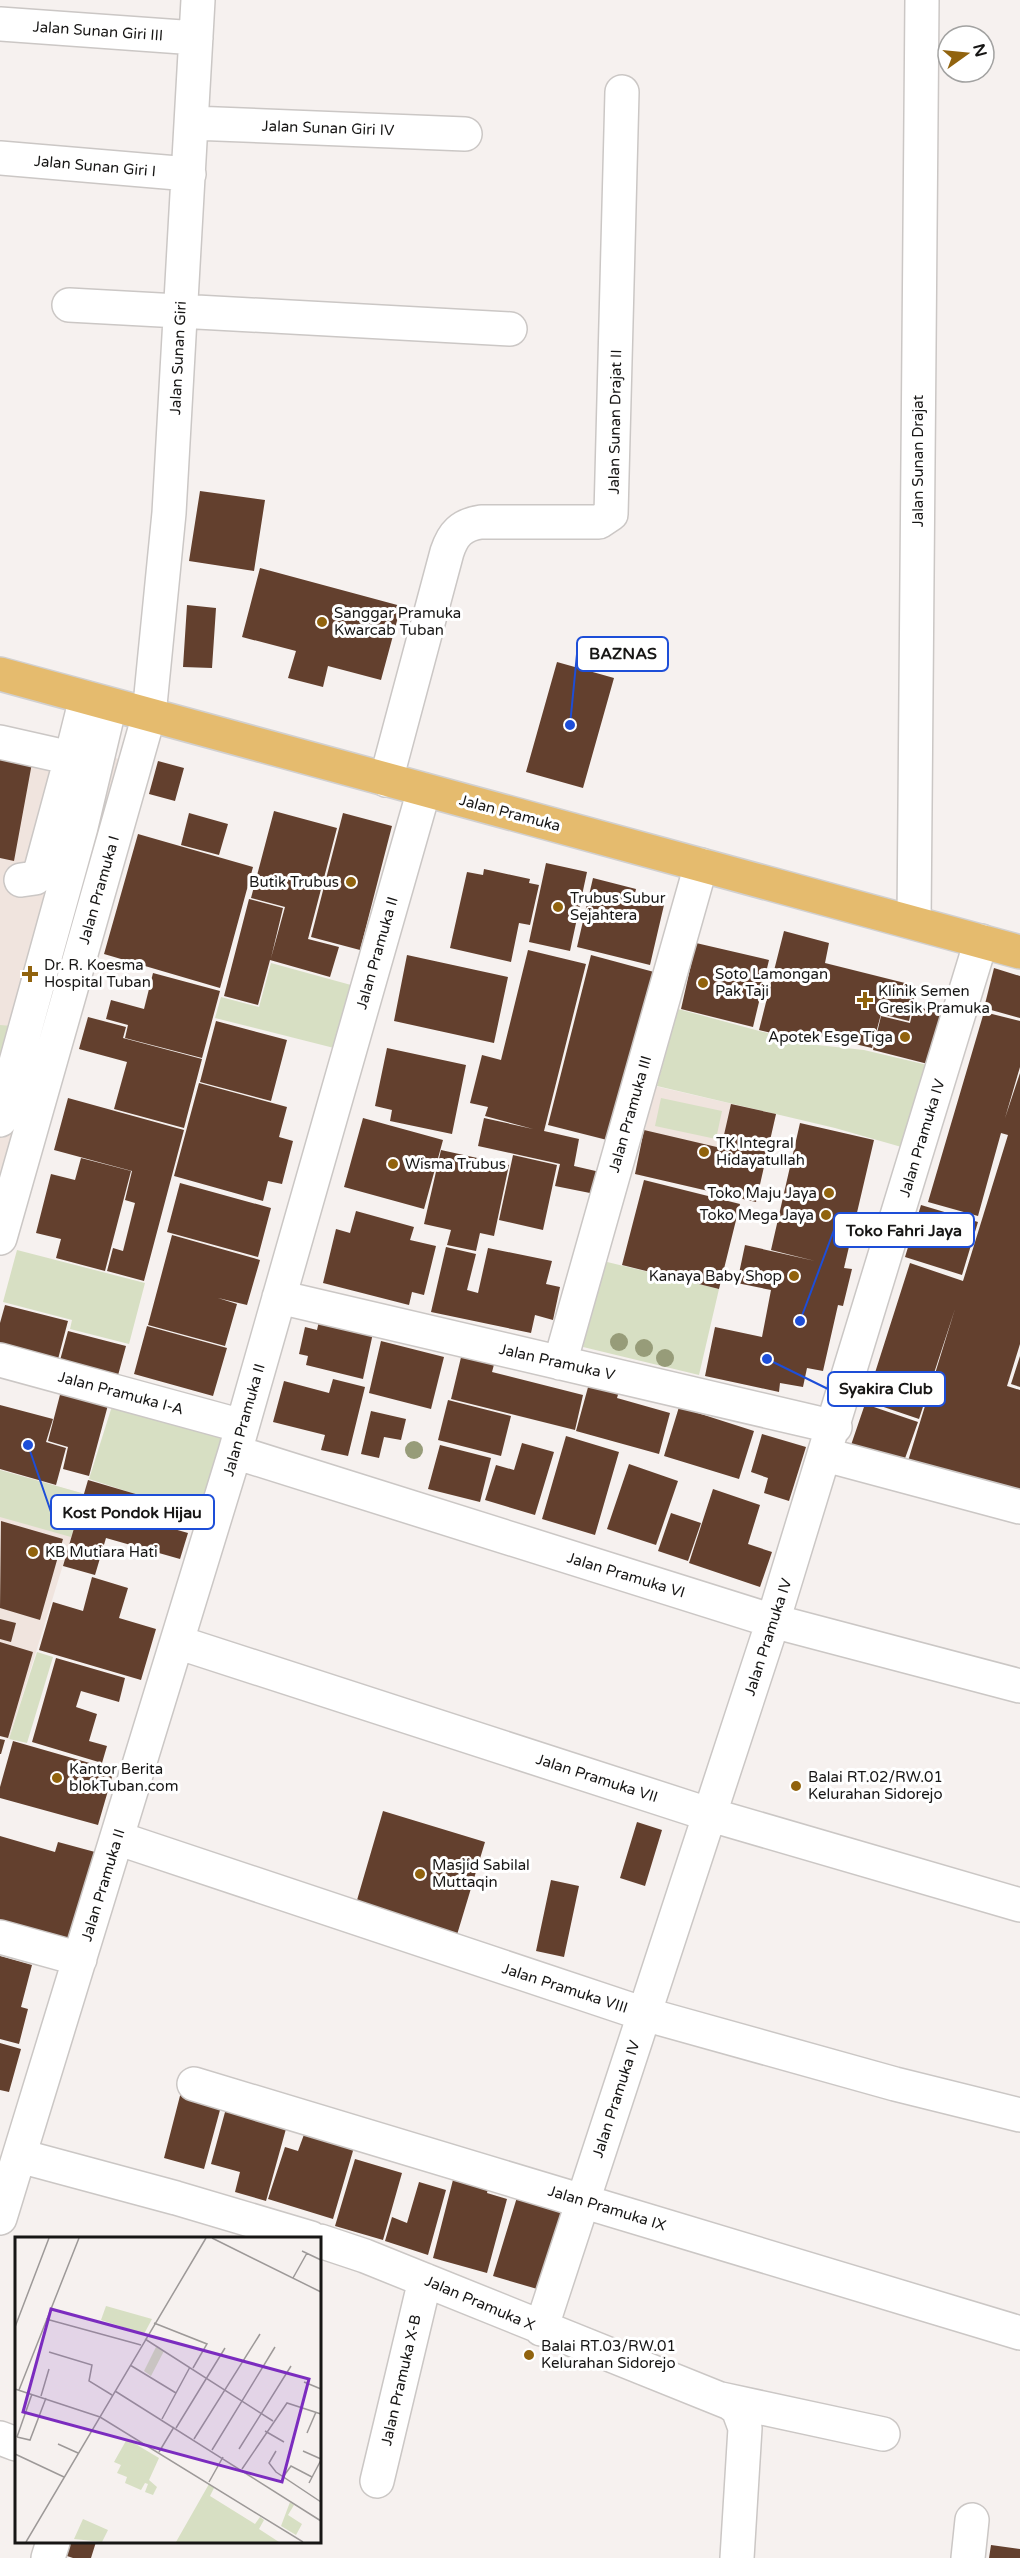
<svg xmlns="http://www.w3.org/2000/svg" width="1020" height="2558" viewBox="0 0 1020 2558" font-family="'Varela Round',sans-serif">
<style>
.built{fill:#f0e4de}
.green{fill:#d7dfc3}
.building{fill:#63402e}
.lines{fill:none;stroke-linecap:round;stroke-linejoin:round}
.minor-casing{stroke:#cbc7c5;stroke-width:36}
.major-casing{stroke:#d1d0d0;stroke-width:36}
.minor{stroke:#fff;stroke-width:33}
.major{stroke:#e5bb6e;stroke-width:33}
.tree{fill:#979c79}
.poi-dot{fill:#91630e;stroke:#fff;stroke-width:2}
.labels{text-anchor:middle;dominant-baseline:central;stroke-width:6;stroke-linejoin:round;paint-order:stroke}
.street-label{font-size:15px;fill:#171615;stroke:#fff}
.poi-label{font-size:15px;fill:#171615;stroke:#fff;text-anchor:start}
.inset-road{fill:none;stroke:#9d9998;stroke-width:1.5}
.view{fill:#7b2cbf;fill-opacity:0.15;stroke:#7b2cbf;stroke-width:3}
.inset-edge{fill:none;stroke:#171615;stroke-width:3}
.leader{fill:none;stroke:#1d4ed8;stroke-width:2}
.callout-dot{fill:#1d4ed8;stroke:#fff;stroke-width:2}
.callout{fill:#fff;stroke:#1d4ed8;stroke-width:2}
.callout-label{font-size:16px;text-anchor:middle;font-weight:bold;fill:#171615}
</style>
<rect width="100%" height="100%" fill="#f6f1ef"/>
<!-- built -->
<path class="built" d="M0,724L119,759L0,1181Z
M655,1086L776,1114L756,1202L635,1174Z
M0,1470L85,1494L9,1739L0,1736Z"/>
<!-- green -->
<path class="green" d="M271,963L351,985L334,1048L215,1018L221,997L259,1007Z
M678,1009L808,1044L864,1050L936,1067L912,1150L835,1128L657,1086Z
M0,1025L12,1026L0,1068Z
M661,1098L722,1111L716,1139L655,1126Z
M17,1250L145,1283L129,1344L70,1329L72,1320L3,1302Z
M603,1261L719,1289L699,1375L583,1347Z
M113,1403L232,1435L206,1517L89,1479Z
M0,1470L85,1494L71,1537L0,1517Z
M37,1652L53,1657L27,1743L9,1739Z"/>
<!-- building -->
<path class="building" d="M200,491L265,500L254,571L189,561Z
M260,568L401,606L381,680L328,666L323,687L288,678L296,651L242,637Z
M187,605L216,608L212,668L183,667Z
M557,662L614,678L583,788L526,772Z
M0,757L32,763L14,861L0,858Z
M158,761L184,768L175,801L149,794Z
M274,811L337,828L308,939L339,947L330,977L270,960L258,1005L224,996L249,899L283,908L271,958L285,907L251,898Z
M189,813L228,824L219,855L181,845Z
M343,813L392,826L360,950L311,937Z
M138,834L253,867L220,988L104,954Z
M546,863L587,872L570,951L529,942Z
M484,869L530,879L529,883L539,885L530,925L519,923L511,962L450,948L467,872L483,875Z
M593,878L636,889L634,897L664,905L650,965L577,947Z
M784,931L829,943L825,963L917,986L909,1021L881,1014L872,1048L807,1033L805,1041L759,1030Z
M696,943L769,960L753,1027L681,1009Z
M528,950L586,964L544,1131L579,1139L574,1166L600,1172L595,1194L555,1186L560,1164L478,1146L484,1118L533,1129L485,1116L488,1107L470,1103L482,1055L501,1060Z
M407,955L508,977L494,1043L394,1021Z
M591,955L654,972L611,1141L548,1125Z
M994,968L1020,976V1018L984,1008Z
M153,973L220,991L202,1058L125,1038L128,1025L106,1019L111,1000L144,1009Z
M914,1006L941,1013L928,1064L873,1050L881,1016L910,1023Z
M984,1012L1020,1021V1067L1005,1118L1020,1073V1344L1007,1386L1020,1390V1495L908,1461L955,1309L919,1419L866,1401L910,1263L963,1281L1008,1135L1001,1133L978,1216L928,1202Z
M88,1017L126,1027L123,1038L202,1059L184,1128L114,1109L127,1062L79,1049Z
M216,1021L287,1040L271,1101L200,1082Z
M387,1048L466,1065L452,1134L390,1121L392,1110L375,1106Z
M199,1083L287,1107L279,1137L293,1141L282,1184L268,1181L263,1201L174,1176Z
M68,1098L184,1130L144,1281L107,1271L113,1248L123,1251L135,1203L125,1200L132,1171L54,1150Z
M731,1104L776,1114L756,1202L635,1174L644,1130L721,1148Z
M363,1118L443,1140L424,1209L344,1187Z
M800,1123L874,1140L844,1268L852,1269L843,1306L838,1305L823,1371L807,1368L803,1387L780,1383L779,1392L705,1376L715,1327L762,1337L771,1290L737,1283L745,1245L815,1261L771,1250Z
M441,1150L509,1165L494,1236L480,1233L476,1251L447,1245L451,1230L424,1224Z
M513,1155L557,1165L543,1230L499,1220Z
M81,1158L131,1171L105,1271L56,1258L61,1239L36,1233L51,1174L75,1180Z
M644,1180L740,1204L719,1289L622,1265Z
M180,1183L271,1208L258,1257L167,1232Z
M921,1205L978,1222L962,1275L905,1257Z
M356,1211L414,1227L410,1240L436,1246L424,1295L412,1292L409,1305L323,1283L336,1229L350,1233Z
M172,1235L260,1260L247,1305L218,1298L237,1304L225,1346L148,1325Z
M446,1247L476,1254L467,1290L478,1293L488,1248L552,1261L546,1284L560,1287L553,1320L535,1315L531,1333L431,1312Z
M5,1305L68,1321L57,1363L0,1349V1323Z
M319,1321L373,1333L363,1379L306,1365L308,1356L299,1354L305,1327L317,1330Z
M147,1326L227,1348L213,1396L134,1374Z
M68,1331L126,1346L117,1379L59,1364Z
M381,1341L444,1357L431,1409L369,1393Z
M463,1349L496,1357L492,1372L583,1395L575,1430L451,1399Z
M1020,1356V1387L1011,1384Z
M333,1379L365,1387L348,1456L321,1450L325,1435L273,1422L284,1381L329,1393Z
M590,1380L620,1388L617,1398L670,1413L659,1454L576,1431Z
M61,1391L108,1405L89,1476L63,1469L68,1447L48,1441Z
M448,1400L511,1416L501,1456L438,1440Z
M865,1404L918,1422L903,1464L851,1445Z
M0,1405L53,1419L46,1442L66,1448L56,1485L0,1469Z
M679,1407L754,1431L739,1479L664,1456Z
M371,1411L406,1419L401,1440L384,1437L379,1458L361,1454Z
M762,1434L806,1447L789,1501L764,1493L768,1478L751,1472Z
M566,1436L619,1452L595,1535L542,1519Z
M522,1443L554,1452L535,1515L485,1500L496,1465L514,1470Z
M440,1445L491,1458L480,1502L428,1489Z
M629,1464L678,1481L656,1545L607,1529Z
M88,1480L180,1507L174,1529L188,1533L180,1559L106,1538L95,1575L63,1566Z
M713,1489L760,1505L748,1544L772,1552L760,1587L689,1563Z
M671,1513L701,1523L688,1561L658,1551Z
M1,1521L63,1539L40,1620L0,1608Z
M92,1577L128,1588L119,1618L156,1629L141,1680L39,1650L53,1602L83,1611Z
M0,1619L16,1623L11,1642L0,1639Z
M0,1642L33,1652L8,1738L0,1736Z
M56,1658L125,1678L119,1702L81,1691L76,1707L97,1714L89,1741L107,1746L102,1763L32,1742Z
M0,1739L5,1740L1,1754H0Z
M13,1741L114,1770L98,1825L0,1798V1787Z
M383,1811L485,1842L456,1938L355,1907Z
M637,1822L662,1830L645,1886L620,1878Z
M0,1836L55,1852L58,1842L95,1852L70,1940L0,1920Z
M551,1880L579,1886L564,1957L536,1951Z
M0,1956L32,1965L21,2007L28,2009L19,2044L0,2039Z
M0,2043L21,2049L9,2092L0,2090Z
M182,2088L223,2099L204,2169L164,2158Z
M228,2101L289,2118L266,2201L235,2192L240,2172L211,2164Z
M306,2129L355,2144L333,2219L268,2199L285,2147L298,2151Z
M355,2159L402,2173L383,2240L335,2226Z
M455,2172L490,2180L487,2193L507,2199L487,2273L433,2258Z
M419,2182L446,2190L428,2255L385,2241L392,2217L407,2223Z
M518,2194L568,2210L544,2291L493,2276Z
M61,2542H96L91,2558H73L58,2553Z
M991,2545L1020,2549V2558H989Z"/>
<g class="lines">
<defs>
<path id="minor" d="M0,24L196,38
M192,123L465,134
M0,158L189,174
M69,305L510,329
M0,742L71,758L86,698
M386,780L447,552C453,534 461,525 481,522H599L611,514L622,92
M21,880L35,878L41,869L71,758
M914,922L922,0
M0,1120L81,827L110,705
M0,1238L149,715L169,513L198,0
M279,1297L835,1427
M0,1360L242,1426
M560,1363L701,865
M235,1452L773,1621L1020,1686
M826,1455L1020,1507
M177,1642L711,1815L1020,1905
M117,1838L644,2014L895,2084L1020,2115
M0,1937L80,1959
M194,2084L1020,2333
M20,2156L176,2198L311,2238
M0,2218L235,1452L424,790
M320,2241L365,2256L730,2403L738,2409L745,2428L737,2558
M541,2329L773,1621L981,941
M721,2399L883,2434
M0,2438L16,2444
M377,2481L425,2280
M48,2558L53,2542
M968,2558L972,2520"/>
<path id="major" d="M0,674L1020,952"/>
</defs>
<!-- minor casing -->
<use href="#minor" class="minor-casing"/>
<!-- major casing -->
<use href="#major" class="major-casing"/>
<!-- minor -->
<use href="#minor" class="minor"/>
<!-- major -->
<use href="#major" class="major"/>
</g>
<!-- trees -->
<g class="tree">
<circle cx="619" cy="1342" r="9"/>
<circle cx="644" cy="1348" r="9"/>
<circle cx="665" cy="1358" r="9"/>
<circle cx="414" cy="1450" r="9"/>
</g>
<!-- markers -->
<g class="poi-dot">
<circle cx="322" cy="622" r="6"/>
<circle cx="351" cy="882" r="6"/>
<circle cx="558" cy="907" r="6"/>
<path d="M27 965h6v6h6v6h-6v6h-6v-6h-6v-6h6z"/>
<circle cx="703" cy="983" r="6"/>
<path d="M862 991h6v6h6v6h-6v6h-6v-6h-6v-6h6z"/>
<circle cx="905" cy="1037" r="6"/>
<circle cx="704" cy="1152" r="6"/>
<circle cx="393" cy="1164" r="6"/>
<circle cx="829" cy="1193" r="6"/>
<circle cx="826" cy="1215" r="6"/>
<circle cx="794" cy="1276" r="6"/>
<circle cx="33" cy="1552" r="6"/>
<circle cx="57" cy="1778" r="6"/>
<circle cx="796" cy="1786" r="6"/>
<circle cx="420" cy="1874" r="6"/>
<circle cx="529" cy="2355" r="6"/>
</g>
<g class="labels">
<!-- street labels -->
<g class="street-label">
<text transform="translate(98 31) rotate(4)">Jalan Sunan Giri III</text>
<text transform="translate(328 128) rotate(2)">Jalan Sunan Giri IV</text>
<text transform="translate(95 166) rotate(5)">Jalan Sunan Giri I</text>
<text transform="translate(178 358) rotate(-87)">Jalan Sunan Giri</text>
<text transform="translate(615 422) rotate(-89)">Jalan Sunan Drajat II</text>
<text transform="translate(918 461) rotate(-90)">Jalan Sunan Drajat</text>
<text transform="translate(510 813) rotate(15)">Jalan Pramuka</text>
<text transform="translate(99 890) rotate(-74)">Jalan Pramuka I</text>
<text transform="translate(377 953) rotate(-74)">Jalan Pramuka II</text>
<text transform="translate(630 1114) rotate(-74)">Jalan Pramuka III</text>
<text transform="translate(922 1138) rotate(-73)">Jalan Pramuka IV</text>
<text transform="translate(557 1362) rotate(13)">Jalan Pramuka V</text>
<text transform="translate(121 1393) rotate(15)">Jalan Pramuka I-A</text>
<text transform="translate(244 1420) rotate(-74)">Jalan Pramuka II</text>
<text transform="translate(626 1575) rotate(17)">Jalan Pramuka VI</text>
<text transform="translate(768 1637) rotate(-72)">Jalan Pramuka IV</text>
<text transform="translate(597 1778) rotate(18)">Jalan Pramuka VII</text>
<text transform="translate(103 1885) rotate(-73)">Jalan Pramuka II</text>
<text transform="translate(565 1988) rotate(18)">Jalan Pramuka VIII</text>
<text transform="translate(616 2099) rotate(-72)">Jalan Pramuka IV</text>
<text transform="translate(607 2208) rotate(17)">Jalan Pramuka IX</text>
<text transform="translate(480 2303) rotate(23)">Jalan Pramuka X</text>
<text transform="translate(401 2380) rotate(-77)">Jalan Pramuka X-B</text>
</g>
<!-- poi labels -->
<g class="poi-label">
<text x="334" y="613">Sanggar Pramuka<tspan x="334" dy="17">Kwarcab Tuban</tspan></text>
<text x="339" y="882" text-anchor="end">Butik Trubus</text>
<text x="570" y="898">Trubus Subur<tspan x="570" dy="17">Sejahtera</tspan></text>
<text x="44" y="965">Dr. R. Koesma<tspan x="44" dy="17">Hospital Tuban</tspan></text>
<text x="715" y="974">Soto Lamongan<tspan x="715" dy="17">Pak Taji</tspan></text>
<text x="878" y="991">Klinik Semen<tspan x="878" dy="17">Gresik Pramuka</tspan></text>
<text x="893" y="1037" text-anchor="end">Apotek Esge Tiga</text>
<text x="716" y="1143">TK Integral<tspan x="716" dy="17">Hidayatullah</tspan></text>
<text x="405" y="1164">Wisma Trubus</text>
<text x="817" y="1193" text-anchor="end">Toko Maju Jaya</text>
<text x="814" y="1215" text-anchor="end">Toko Mega Jaya</text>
<text x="782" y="1276" text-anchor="end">Kanaya Baby Shop</text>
<text x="45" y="1552">KB Mutiara Hati</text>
<text x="69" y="1769">Kantor Berita<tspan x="69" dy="17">blokTuban.com</tspan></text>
<text x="808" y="1777">Balai RT.02/RW.01<tspan x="808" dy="17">Kelurahan Sidorejo</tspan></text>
<text x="432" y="1865">Masjid Sabilal<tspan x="432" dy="17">Muttaqin</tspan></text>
<text x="541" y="2346">Balai RT.03/RW.01<tspan x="541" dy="17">Kelurahan Sidorejo</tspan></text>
</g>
</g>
<!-- overview -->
<g transform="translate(15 2237)">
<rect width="306" height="306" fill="#f6f1ef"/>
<path d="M91,69L137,82L129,97L86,83ZM141,110L149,114L136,139L129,134ZM112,202L144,221L134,243L142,250L138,258L130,255L133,247L130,246L126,253L110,246L112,240L102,236L106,228L99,225ZM194,247L199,251L195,259L240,287L245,280L249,283L244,292L264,305H161ZM275,265L279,268L273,278L287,287L281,298L266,289ZM68,282L93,293L87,305L59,302Z" fill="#d7dfc3"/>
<path class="inset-road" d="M197,1L306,55M287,14L306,23M278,41L292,16M31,82L126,108M139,86L192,107L178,131M0,90L34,1M130,102L258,184M34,115L77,128L74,144L97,158M115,128L161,156M289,145L306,152M0,152L85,180L288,305M4,153L64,1M100,154L306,284M26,159L34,132M147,182L175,130M161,191L210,111M250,194L269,205M292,196L301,175M2,200L15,203L31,161M2,200L17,157M179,202L245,97M43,207L63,216M224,212L276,129M197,213L260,110M261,214L254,226L261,235L306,265M288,214L306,222M144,215L159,190M0,217L49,240M227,232L272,166L306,177M268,240L276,229L297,240M194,245L208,220M294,246L306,223M11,305L191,1"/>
<path class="view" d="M36,72L294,142L267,245L8,175Z"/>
<rect width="306" height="306" class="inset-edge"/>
</g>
<!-- callouts -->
<path class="leader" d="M570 725L577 654M800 1321L834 1230M767 1359L828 1389M28 1445L51 1512"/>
<g class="callout-dot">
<circle cx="570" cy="725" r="6"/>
<circle cx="800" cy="1321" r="6"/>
<circle cx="767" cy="1359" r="6"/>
<circle cx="28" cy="1445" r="6"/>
</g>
<g class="callout">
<rect x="577" y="637" width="91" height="34" rx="6"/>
<rect x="834" y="1213" width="140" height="34" rx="6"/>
<rect x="828" y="1372" width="117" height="34" rx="6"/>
<rect x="51" y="1495" width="163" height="34" rx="6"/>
</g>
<g class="callout-label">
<text x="623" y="659">BAZNAS</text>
<text x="904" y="1236">Toko Fahri Jaya</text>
<text x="886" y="1394">Syakira Club</text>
<text x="132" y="1518">Kost Pondok Hijau</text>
</g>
<!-- north arrow -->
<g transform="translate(966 54) rotate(75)"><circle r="28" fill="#ffffff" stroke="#a2a2a1" stroke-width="1.5"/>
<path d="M0-4.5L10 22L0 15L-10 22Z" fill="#91630e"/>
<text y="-9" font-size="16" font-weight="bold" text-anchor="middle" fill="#171615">N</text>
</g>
</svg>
